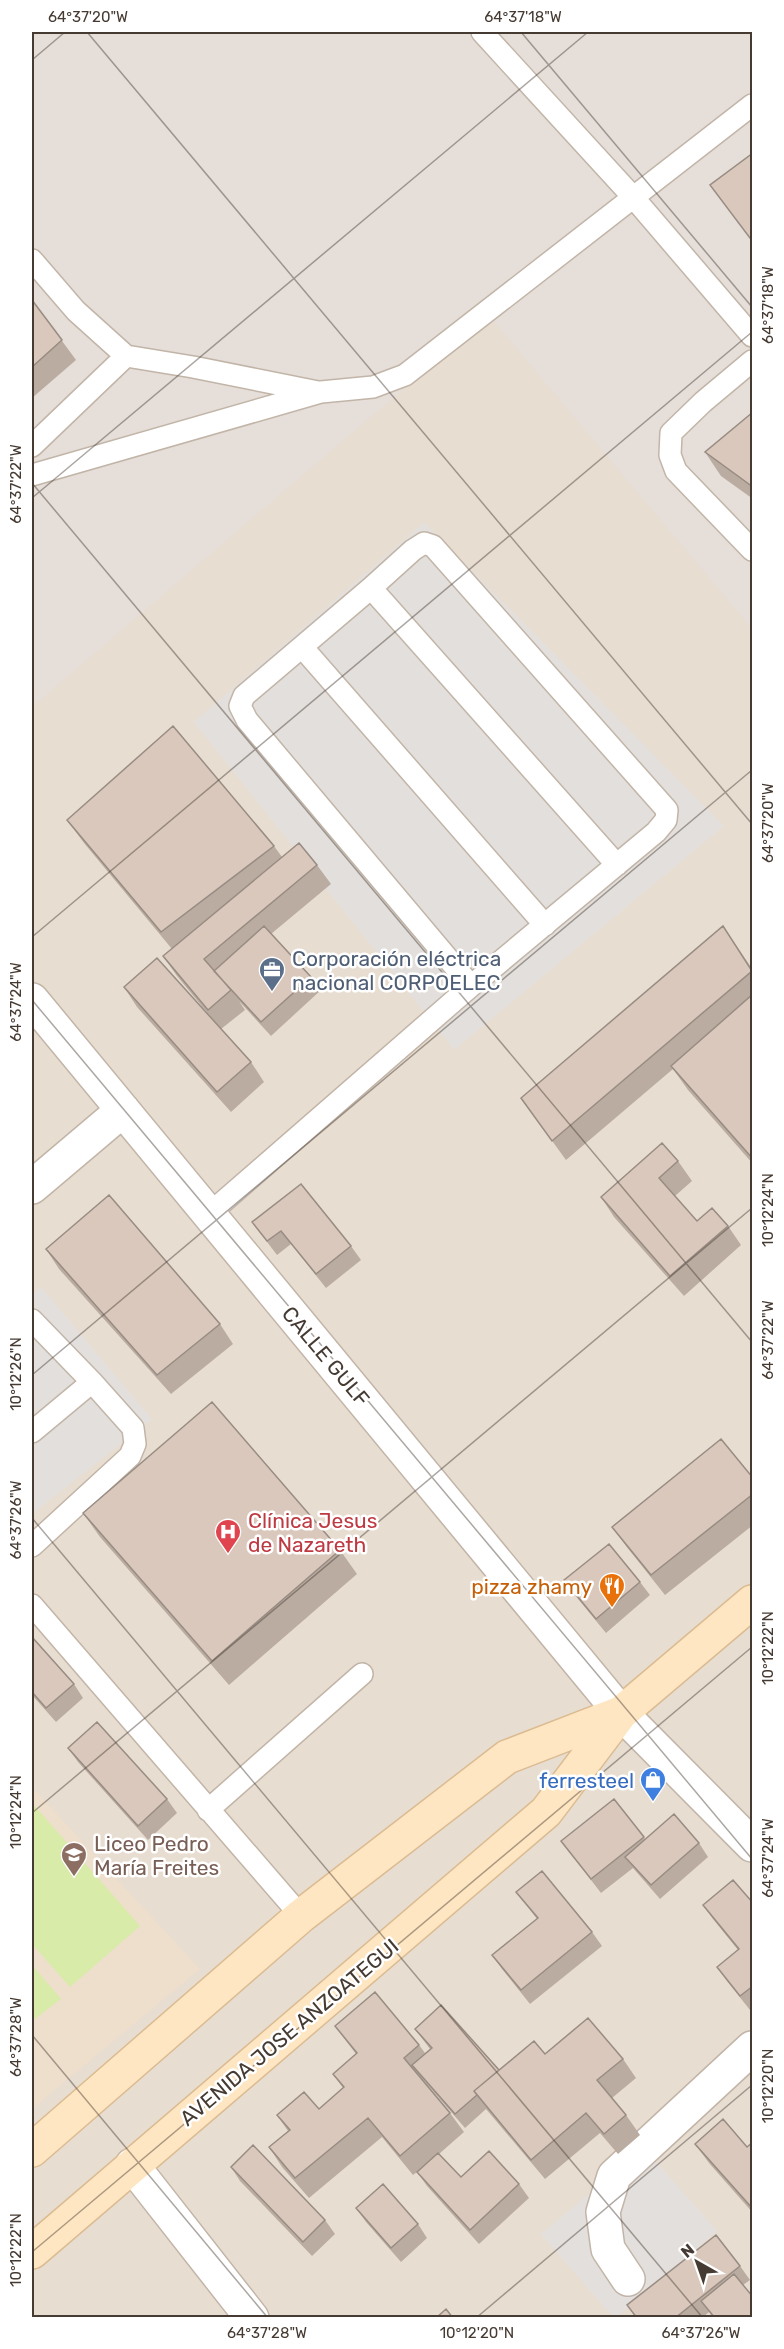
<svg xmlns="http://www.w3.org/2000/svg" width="784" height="2349" viewBox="0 0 784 2349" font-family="Rubik,sans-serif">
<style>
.residential{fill:#e8ddd1}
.industrial{fill:#e5ded9}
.education{fill:#eedfcc}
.green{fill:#d8eba8}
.parking{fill:#e3dfdc}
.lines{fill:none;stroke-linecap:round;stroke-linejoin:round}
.lane-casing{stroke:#c2b5a8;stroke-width:24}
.street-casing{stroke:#c2b5a8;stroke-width:36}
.secondary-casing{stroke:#dbbb91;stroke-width:36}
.lane{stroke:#fff;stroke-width:21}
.street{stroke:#fff;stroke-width:33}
.secondary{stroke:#ffe6c2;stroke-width:33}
.wall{fill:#bbaca1}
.building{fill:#d9c8bb;stroke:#988c83;stroke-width:1.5}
.ticks{fill:none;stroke:#463b33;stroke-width:1.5;stroke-opacity:0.45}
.labels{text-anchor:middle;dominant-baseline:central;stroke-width:5;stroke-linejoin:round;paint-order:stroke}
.service-label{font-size:21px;fill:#4e5e75;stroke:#fff;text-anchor:start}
.street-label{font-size:21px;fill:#463b33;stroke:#fff}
.health-label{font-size:21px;fill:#be3a42;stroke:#fff;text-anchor:start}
.food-label{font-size:21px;fill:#c56008;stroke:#fff;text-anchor:end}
.shop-label{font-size:21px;fill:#366cbe;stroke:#fff;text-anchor:end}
.education-label{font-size:21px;fill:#785e54;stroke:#fff;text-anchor:start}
.neatline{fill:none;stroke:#463b33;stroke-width:2}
.ticks-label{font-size:15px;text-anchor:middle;fill:#463b33}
</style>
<rect width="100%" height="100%" fill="#f3ece3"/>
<!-- residential -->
<path class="residential" d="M32,32H752V2317H32Z"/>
<!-- industrial -->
<path class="industrial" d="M32,32H752V629L489,316L32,707Z"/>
<!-- education -->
<path class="education" d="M32,1787L200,1969L32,2109Z"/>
<!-- green -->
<path class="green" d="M32,1803L140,1926L70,1987L32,1944Z
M32,1965L61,1999L32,2021Z"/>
<!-- parking -->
<path class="parking" d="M424,522L724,826L454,1050L194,722Z
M41,1287L152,1419L32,1514V1295Z
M644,2148L717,2231L616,2318L613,2317L541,2234Z"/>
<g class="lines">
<defs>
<path id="lane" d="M482,32L633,197L752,336
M32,260L76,311L126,356L193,367L318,392
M752,361L703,402L671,433L670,455L676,471L752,550
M32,446L126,356
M32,475L321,392L373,387L405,375L752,105
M371,588L617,865
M302,647L545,925
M209,1214L471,986L656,832L666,820L667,810L433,546L424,543L413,550L371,588L244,696L240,706L247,720L471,986
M32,1320L92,1382L32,1432
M32,1546L130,1456L135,1444L133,1428L92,1382
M32,1605L301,1916
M208,1810L362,1674"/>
<path id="street" d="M32,1000L621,1713L752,1845
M32,1187L123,1110
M132,2165L252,2318
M628,2279L608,2249L603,2212L614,2176L752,2048"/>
<path id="secondary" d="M32,2150L301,1916L507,1757L621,1713
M32,2252L546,1812L621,1713L752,1602"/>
</defs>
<!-- lane casing -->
<use href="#lane" class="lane-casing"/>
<!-- street casing -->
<use href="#street" class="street-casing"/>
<!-- secondary casing -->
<use href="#secondary" class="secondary-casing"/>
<!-- lane -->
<use href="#lane" class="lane"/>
<!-- street -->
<use href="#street" class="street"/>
<!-- secondary -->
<use href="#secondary" class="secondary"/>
</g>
<!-- wall -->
<path class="wall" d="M32,300L76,360L32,398Z
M753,412V499L721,476L705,452Z
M67,820L274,846L282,857L317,865L331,884L271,934L311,977L321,990L271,1036L239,1001L245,1010L221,1029L251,1062L264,1082L231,1112L137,1007L124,987L219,1027L177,976L163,956L172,949L84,843Z
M723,926L753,970V1164L688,1090L673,1069L566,1160L521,1098Z
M678,1161L692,1181L675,1196L697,1221L728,1226L741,1245L684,1296L614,1217L601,1197Z
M252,1222L351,1246L361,1260L326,1288L291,1244L277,1255Z
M46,1249L220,1324L233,1344L171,1394L59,1269Z
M753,1478V1525L665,1595L626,1546L612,1527Z
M83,1513L340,1550L357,1574L229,1685L100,1537Z
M564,1580L640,1582L650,1595L606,1633L574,1594Z
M32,1637L74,1684L83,1698L56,1722L32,1695Z
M68,1748L167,1799L177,1813L148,1840L78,1762Z
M614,1799L645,1839L699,1843L708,1857L660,1899L633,1868L601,1893L561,1841Z
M516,1892L592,1932L602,1946L530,2004L502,1969L492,1955L537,1919Z
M753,1903V2008L750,2010L727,1981L717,1967L738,1950L713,1919L703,1905Z
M335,2026L419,2045L425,2053L430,2049L415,2029L499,2070L545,2054L623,2059L636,2078L612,2098L626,2115L640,2135L618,2154L600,2133L545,2179L486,2109L465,2128L419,2075L450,2113L464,2132L439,2154L461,2177L519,2184L529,2198L479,2244L427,2186L417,2172L413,2175L382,2137L309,2198L282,2167L269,2147L288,2131L277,2115L319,2109L343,2088L333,2074L356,2054Z
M753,2142V2213L709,2163L695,2144L747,2147Z
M231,2167L325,2220L335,2234L312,2256L240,2181Z
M356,2208L418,2224L427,2238L401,2262L366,2222Z
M740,2266L750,2280L743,2285L753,2318H713L709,2312L702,2318H636L627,2305Z"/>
<!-- building -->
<path class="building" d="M753,153V242L710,185Z
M32,300L62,340L32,367Z
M753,412V487L705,452Z
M173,726L274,846L161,932L67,820Z
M299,843L317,865L204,959L231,990L208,1010L163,956Z
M264,926L311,977L261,1022L214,971Z
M723,926L752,971L552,1141L521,1098Z
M157,958L251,1062L217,1092L124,987Z
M753,994V1159L671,1066Z
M662,1143L678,1161L659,1178L697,1221L712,1208L728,1226L670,1276L601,1197Z
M301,1184L351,1246L316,1274L281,1231L267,1241L252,1222Z
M109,1195L220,1324L157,1375L46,1249Z
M212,1402L340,1550L212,1661L83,1513Z
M721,1439L753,1478V1494L651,1575L612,1527Z
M609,1544L640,1582L596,1619L564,1580Z
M32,1637L74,1684L46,1708L32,1692Z
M97,1722L167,1799L138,1826L68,1748Z
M614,1799L644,1837L591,1879L561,1841Z
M674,1814L699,1843L651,1885L625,1857Z
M542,1871L592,1932L521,1990L492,1955L538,1918L516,1892Z
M733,1880L753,1903V1986L740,1996L717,1967L739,1949L703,1905Z
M375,1992L419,2045L404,2058L450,2113L400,2156L368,2118L295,2178L269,2147L290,2130L277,2115L304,2092L319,2109L344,2087L333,2074L357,2053L335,2026Z
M441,2005L499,2070L474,2091L477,2095L455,2114L412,2065L432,2048L415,2029Z
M588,2018L623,2059L597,2080L626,2115L604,2134L586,2113L531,2160L474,2091L534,2041L545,2054Z
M723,2119L747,2147L753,2142V2209L695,2144Z
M253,2145L325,2220L303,2242L231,2167Z
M489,2151L519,2184L470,2230L417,2172L438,2153L461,2177Z
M383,2184L418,2224L391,2248L356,2208Z
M716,2235L740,2266L675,2318H637L627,2305Z
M734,2274L753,2297V2318H715L701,2301Z
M446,2309L453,2318H436Z"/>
<!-- ticks -->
<path class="ticks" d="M87,32L752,824M521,32L752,307M32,60L65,32M32,483L752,1342M32,498L588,32M32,937L752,332M32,1000L752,1859M32,1375L752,770M32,1518L703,2318M32,1813L752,1208M32,2035L268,2318M32,2252L752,1647M476,2318L752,2085"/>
<!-- icons -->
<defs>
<symbol id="office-pin" viewBox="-11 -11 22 30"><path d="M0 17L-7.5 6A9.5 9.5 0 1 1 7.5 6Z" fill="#5c6f8a" stroke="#fff"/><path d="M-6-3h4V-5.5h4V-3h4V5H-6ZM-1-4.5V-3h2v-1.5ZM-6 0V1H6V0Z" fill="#fff"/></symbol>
<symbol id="hospital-pin" viewBox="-11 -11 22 30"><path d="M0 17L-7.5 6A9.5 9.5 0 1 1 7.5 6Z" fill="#e0444e" stroke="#fff"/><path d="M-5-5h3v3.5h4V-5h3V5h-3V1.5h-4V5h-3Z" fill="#fff"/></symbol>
<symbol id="restaurant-pin" viewBox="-11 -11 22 30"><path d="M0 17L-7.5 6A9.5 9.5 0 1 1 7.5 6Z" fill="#e8710a" stroke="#fff"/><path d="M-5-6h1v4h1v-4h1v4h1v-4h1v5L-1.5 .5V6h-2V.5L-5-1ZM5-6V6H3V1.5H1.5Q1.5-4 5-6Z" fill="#fff"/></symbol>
<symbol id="shop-pin" viewBox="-11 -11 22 30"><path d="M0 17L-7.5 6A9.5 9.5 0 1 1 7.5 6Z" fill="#3f7fe0" stroke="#fff"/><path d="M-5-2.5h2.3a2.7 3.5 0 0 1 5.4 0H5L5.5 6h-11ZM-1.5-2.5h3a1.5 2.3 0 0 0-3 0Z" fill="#fff"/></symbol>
<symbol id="school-pin" viewBox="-11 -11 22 30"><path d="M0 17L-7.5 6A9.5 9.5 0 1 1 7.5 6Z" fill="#8d6e63" stroke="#fff"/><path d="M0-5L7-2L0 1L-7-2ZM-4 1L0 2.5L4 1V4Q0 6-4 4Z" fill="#fff"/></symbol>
</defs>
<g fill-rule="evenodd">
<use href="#office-pin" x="257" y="955" width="30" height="40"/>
<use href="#hospital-pin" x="213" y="1517" width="30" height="40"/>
<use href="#restaurant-pin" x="597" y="1571" width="30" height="40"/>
<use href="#shop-pin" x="638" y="1765" width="30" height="40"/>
<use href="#school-pin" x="59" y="1840" width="30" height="40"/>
</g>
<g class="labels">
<!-- service labels -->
<g class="service-label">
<text x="292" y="958">Corporación eléctrica<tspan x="292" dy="24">nacional CORPOELEC</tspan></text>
</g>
<!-- street labels -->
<g class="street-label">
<text transform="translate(326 1356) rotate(50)">CALLE GULF</text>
<text transform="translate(289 2032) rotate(-40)">AVENIDA JOSE ANZOATEGUI</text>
</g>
<!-- health labels -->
<g class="health-label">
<text x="248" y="1520">Clínica Jesus<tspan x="248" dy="24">de Nazareth</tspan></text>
</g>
<!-- food labels -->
<g class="food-label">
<text x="592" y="1586">pizza zhamy</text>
</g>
<!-- shop labels -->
<g class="shop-label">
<text x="634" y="1780">ferresteel</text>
</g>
<!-- education labels -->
<g class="education-label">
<text x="94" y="1843">Liceo Pedro<tspan x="94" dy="24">María Freites</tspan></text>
</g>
</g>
<!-- border -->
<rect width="784" height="2349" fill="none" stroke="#ffffff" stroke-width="66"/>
<!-- north arrow -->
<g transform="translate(697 2262) rotate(320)" stroke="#ffffff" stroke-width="4.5" paint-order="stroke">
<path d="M0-4.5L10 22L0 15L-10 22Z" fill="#463b33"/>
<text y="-9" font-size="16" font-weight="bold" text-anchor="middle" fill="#463b33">N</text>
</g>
<rect x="33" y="33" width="718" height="2283" class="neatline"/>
<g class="ticks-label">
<text x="88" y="22">64°37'20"W</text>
<text x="523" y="22">64°37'18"W</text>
<text transform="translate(768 305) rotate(-90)" y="5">64°37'18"W</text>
<text transform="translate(16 484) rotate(-90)" y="5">64°37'22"W</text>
<text transform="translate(768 823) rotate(-90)" y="5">64°37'20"W</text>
<text transform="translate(16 1002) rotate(-90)" y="5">64°37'24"W</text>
<text transform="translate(768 1210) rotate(-90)" y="5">10°12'24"N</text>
<text transform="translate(768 1340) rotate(-90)" y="5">64°37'22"W</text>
<text transform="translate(16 1374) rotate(-90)" y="5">10°12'26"N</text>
<text transform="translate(16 1520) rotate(-90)" y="5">64°37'26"W</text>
<text transform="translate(768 1648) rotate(-90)" y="5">10°12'22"N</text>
<text transform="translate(16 1812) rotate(-90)" y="5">10°12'24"N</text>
<text transform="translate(768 1858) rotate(-90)" y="5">64°37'24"W</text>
<text transform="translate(16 2037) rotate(-90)" y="5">64°37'28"W</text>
<text transform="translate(768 2086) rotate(-90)" y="5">10°12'20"N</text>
<text transform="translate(16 2250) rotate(-90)" y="5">10°12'22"N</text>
<text x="267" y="2338">64°37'28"W</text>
<text x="477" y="2338">10°12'20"N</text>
<text x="701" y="2338">64°37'26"W</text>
</g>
</svg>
